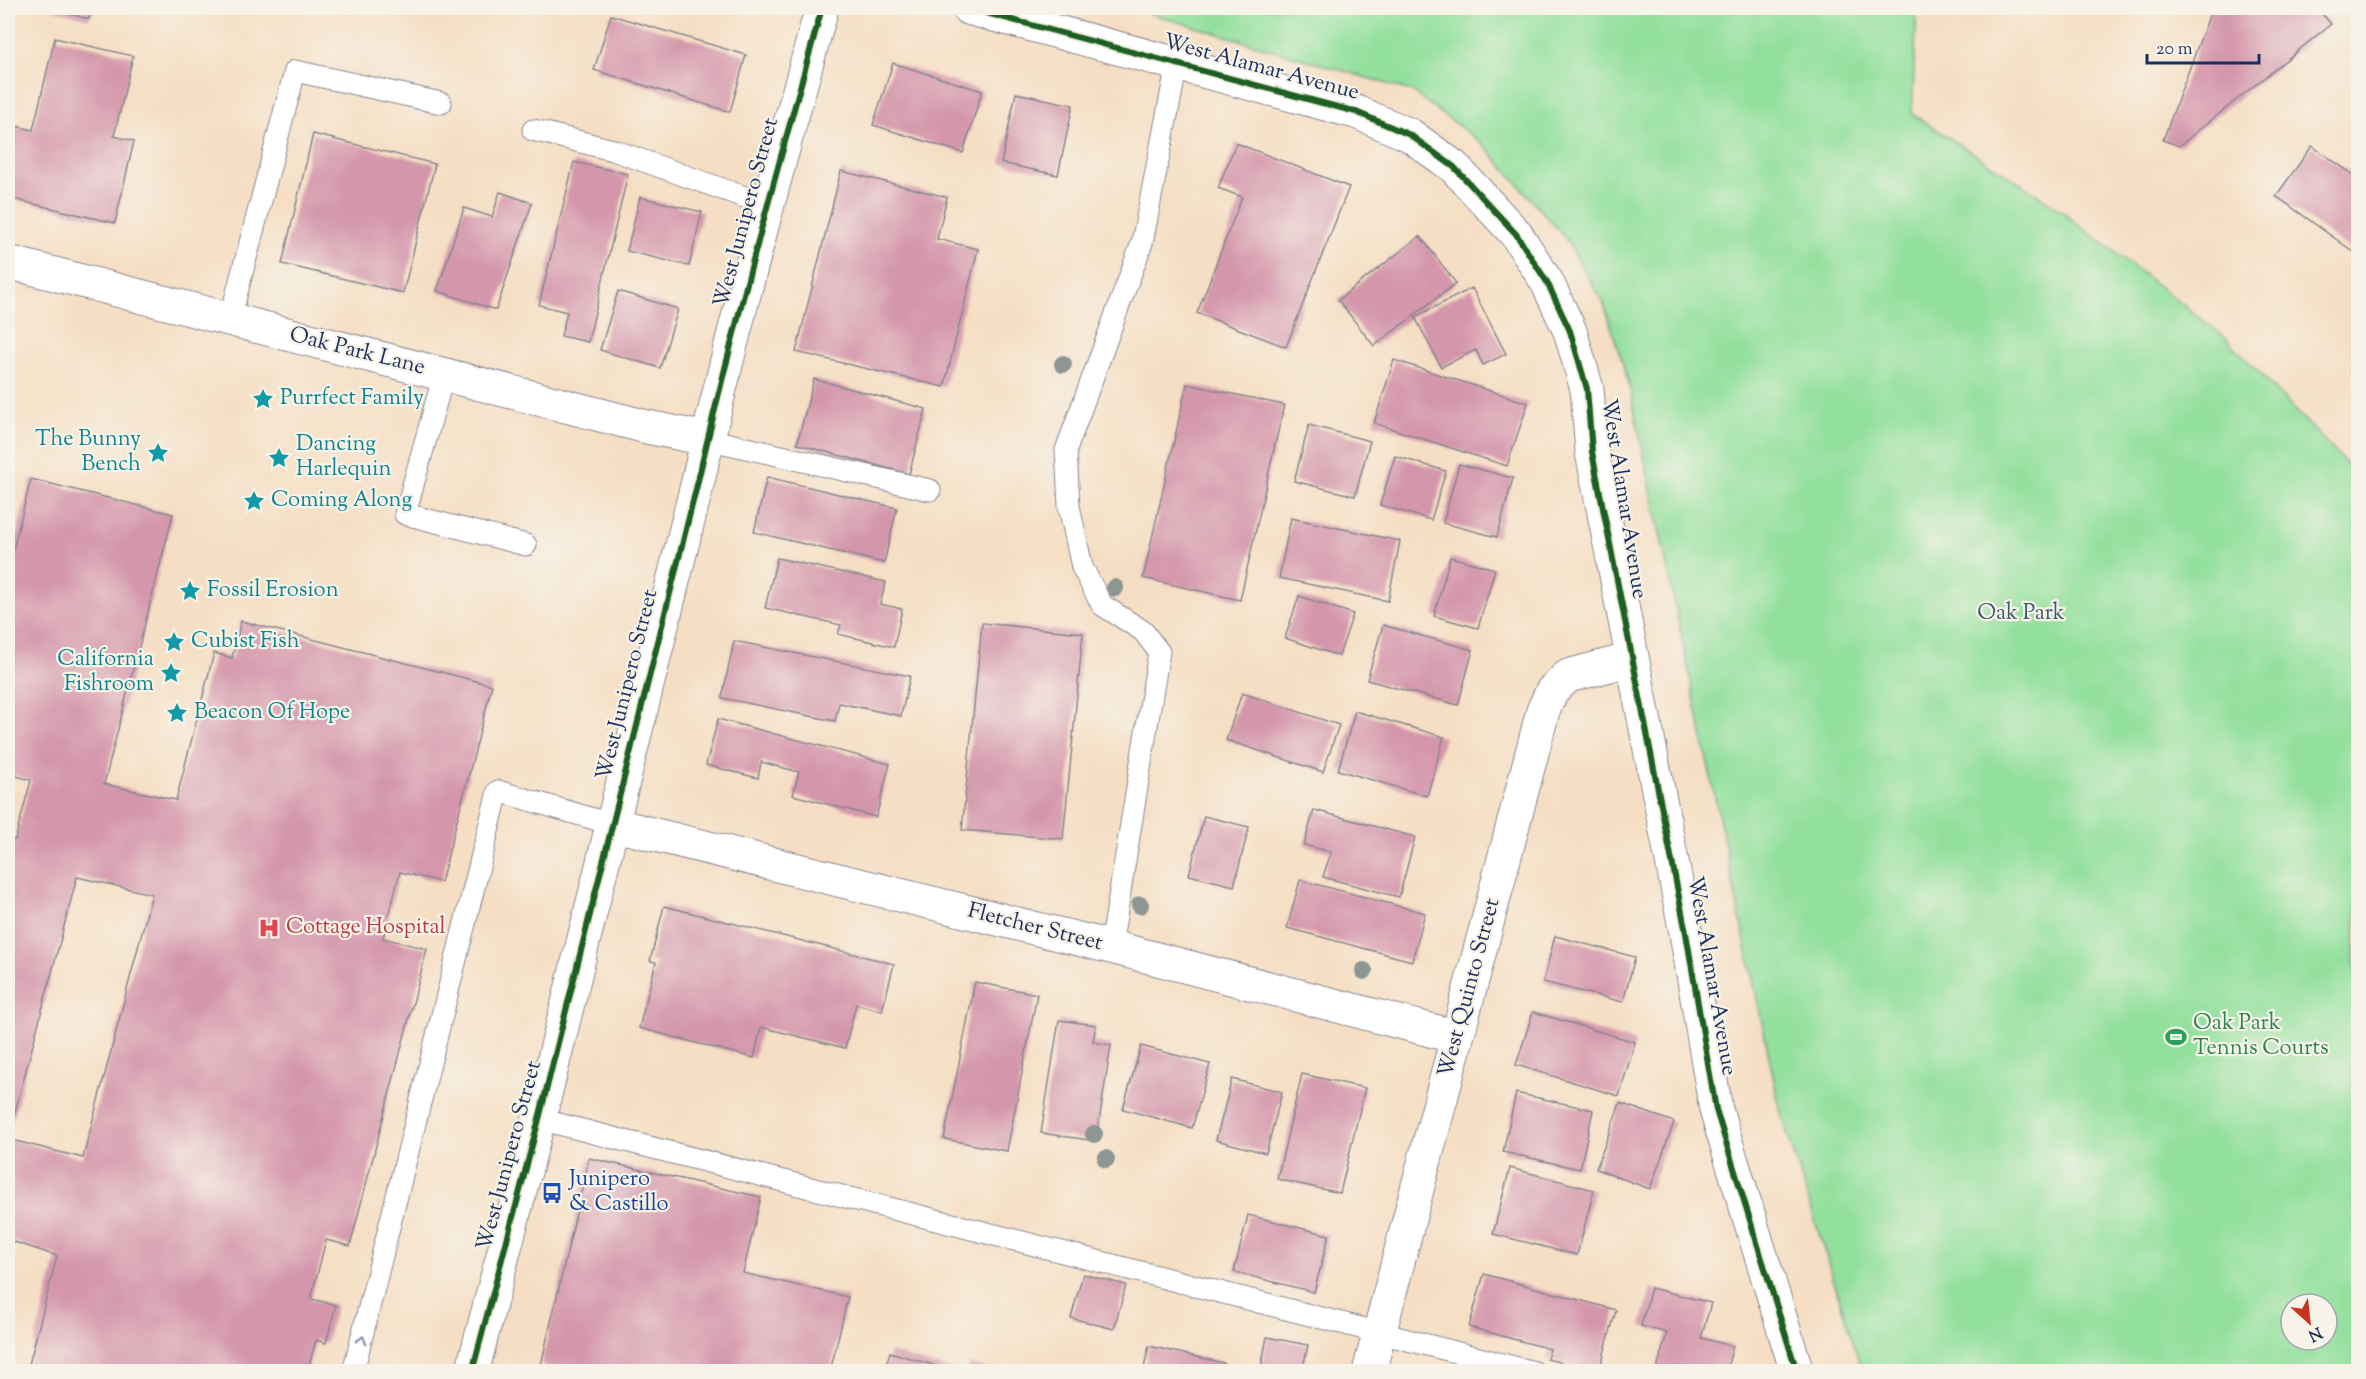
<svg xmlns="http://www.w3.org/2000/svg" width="2366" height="1379" viewBox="0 0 2366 1379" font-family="'Sorts Mill Goudy',serif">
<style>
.green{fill:#93e09d;stroke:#57887e;stroke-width:1.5;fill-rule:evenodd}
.building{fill:#d496ab}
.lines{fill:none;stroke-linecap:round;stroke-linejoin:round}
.lane-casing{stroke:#888690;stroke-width:23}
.street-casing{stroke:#888690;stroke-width:35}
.lane{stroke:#fff;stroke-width:21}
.street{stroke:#fff;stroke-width:33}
.cycleway-casing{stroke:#f7f3e8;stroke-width:10}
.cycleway{stroke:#1b5e20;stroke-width:6}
.tree{fill:#8e9694}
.oneway{stroke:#8d97ae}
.labels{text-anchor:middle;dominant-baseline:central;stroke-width:4.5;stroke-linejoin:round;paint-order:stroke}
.street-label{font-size:22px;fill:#1b2f5e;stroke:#f7f3e8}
.culture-label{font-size:22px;fill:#0d838f;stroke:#f7f3e8;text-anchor:start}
.park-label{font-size:22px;fill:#395b6e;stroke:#f7f3e8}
.health-label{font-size:22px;fill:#be3a42;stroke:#f7f3e8;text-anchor:start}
.leisure-label{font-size:22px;fill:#27864d;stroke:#f7f3e8;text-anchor:start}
.transit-label{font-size:22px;fill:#164399;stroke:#f7f3e8;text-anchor:start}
</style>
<rect width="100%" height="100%" fill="#f7f3e8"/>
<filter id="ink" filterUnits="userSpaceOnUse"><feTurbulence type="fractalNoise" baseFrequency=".0167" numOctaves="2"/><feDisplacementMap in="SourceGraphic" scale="12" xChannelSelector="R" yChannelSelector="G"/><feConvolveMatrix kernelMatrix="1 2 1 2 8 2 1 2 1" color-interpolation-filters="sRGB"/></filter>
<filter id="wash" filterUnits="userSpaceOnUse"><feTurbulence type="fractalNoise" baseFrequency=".008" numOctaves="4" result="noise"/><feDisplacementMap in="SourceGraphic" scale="24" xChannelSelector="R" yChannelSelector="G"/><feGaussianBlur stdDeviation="1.35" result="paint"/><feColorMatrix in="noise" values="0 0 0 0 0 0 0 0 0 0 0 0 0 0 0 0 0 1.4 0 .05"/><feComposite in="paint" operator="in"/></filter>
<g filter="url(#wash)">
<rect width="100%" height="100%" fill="#f5dec3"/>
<!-- green -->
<path class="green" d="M1132,8H1917L1912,114L2052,204L2226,338L2358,476V889L2354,959L2358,993V1371H1862L1780,1109L1628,380L1604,304L1566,239L1483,144L1411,91ZM2291,1304H2327V1340H2291Z"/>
<g id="blocks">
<!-- building -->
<path class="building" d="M48,8H93L89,19Z
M2212,8H2317L2331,24L2179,146L2163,140Z
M611,15L746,55L730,112L594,70Z
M55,38L133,56L114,136L134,141L115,223L8,198V124L33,130Z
M893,63L982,91L963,153L873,125Z
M1016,93L1073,105L1058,175L1001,163Z
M313,134L435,164L403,293L282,264Z
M1236,143L1349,187L1286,347L1197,313L1242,197L1218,188Z
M2312,146L2358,178V255L2276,196Z
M574,162L628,174L588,342L561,336L567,312L539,305Z
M841,171L947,197L937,239L978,249L944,387L796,352Z
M500,192L532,203L496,310L437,291L464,208L492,217Z
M640,197L702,212L689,266L627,251Z
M1420,236L1456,283L1374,346L1338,300Z
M1472,288L1506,354L1483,365L1476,350L1441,367L1415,317Z
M618,291L678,309L660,368L600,350Z
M1394,360L1528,403L1507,466L1374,423Z
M814,379L926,409L909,474L797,444Z
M1187,384L1284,405L1240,600L1143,578Z
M1309,425L1370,441L1355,496L1294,481Z
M1395,456L1446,471L1431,520L1380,505Z
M1459,464L1513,478L1497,537L1443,523Z
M767,477L897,508L884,563L754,532Z
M31,479L173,514L104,784L176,800L214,653L232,658L241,621L492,685L441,882L400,872L383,938L427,949L350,1246L326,1240L311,1299L336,1305L326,1343L316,1340L307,1372H27L57,1256L8,1240V1139L83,1158L152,894L77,877L8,1139V838L15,840L31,780L8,774V569Z
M1291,518L1400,541L1388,601L1279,578Z
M1450,557L1495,569L1478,628L1434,616Z
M777,558L886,582L880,604L902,609L894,647L838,634L841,625L765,608Z
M1299,596L1353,614L1339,656L1285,638Z
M982,623L1083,633L1063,839L962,830Z
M1383,625L1473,650L1458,705L1367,680Z
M734,641L910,676L901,716L839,703L835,721L722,698Z
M1242,693L1339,725L1323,772L1226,740Z
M1355,711L1444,737L1427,796L1338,770Z
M718,719L890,764L876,817L793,795L799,772L761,762L758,778L706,765Z
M1314,810L1415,837L1399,897L1323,877L1331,852L1304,845Z
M1204,816L1249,827L1234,886L1189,875Z
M1300,880L1425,913L1412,961L1287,928Z
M664,906L894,964L882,1011L856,1004L845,1048L761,1027L754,1058L639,1028L656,962L650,961Z
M1555,936L1635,957L1623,1002L1543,982Z
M975,982L1037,994L1007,1151L944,1139Z
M1533,1012L1635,1042L1619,1096L1516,1065Z
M1059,1020L1096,1025L1093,1042L1111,1045L1096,1141L1041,1133Z
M1141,1046L1210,1064L1192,1128L1123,1109Z
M1302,1074L1365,1088L1340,1193L1277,1179Z
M1232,1079L1282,1092L1266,1153L1216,1140Z
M1516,1093L1593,1110L1580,1169L1503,1152Z
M1620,1103L1674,1122L1650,1189L1596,1169Z
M589,1158L761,1197L743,1273L848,1297L830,1372H572L541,1365Z
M1510,1168L1594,1190L1577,1255L1493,1234Z
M1248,1215L1329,1235L1314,1292L1234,1272Z
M1083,1274L1126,1285L1114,1329L1071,1318Z
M1484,1274L1616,1310L1599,1372L1547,1359L1550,1349L1469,1327Z
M1651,1288L1711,1303L1701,1338L1733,1346L1726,1372H1656L1667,1333L1641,1326Z
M1267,1337L1308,1345L1302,1372H1260Z
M1149,1346L1224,1363L1222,1372H1143Z
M890,1352L953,1371L952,1372H884Z
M969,1364L994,1371V1372H967Z"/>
</g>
</g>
<g filter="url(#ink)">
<use href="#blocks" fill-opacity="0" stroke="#888690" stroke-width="1.5"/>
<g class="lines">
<defs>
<path id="lane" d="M533,130L613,150L767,205
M230,319L295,71L441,103
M444,374L405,514L526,545
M707,439L930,490
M1111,947L1159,652L1143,631L1102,605L1082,567L1069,506L1066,450L1142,243L1177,64
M539,1119L1534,1372
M353,1372L498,791L611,824"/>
<path id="street" d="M968,8L1356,112L1410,135L1454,167L1516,234L1547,282L1570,331L1587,389L1592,452L1686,933L1716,1110L1797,1372
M8,262L647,427L707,439
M611,824L1111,947L1457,1037
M472,1372L539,1119L697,485C734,324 778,166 822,8
M1369,1372L1543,711L1552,691L1568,676L1632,659"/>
</defs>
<!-- lane casing -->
<use href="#lane" class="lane-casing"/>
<!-- street casing -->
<use href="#street" class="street-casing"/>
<!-- lane -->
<use href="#lane" class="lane"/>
<!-- street -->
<use href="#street" class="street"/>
<defs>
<path id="cycleway" d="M968,8L1356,112L1410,135L1454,167L1516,234L1547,282L1570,331L1587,389L1592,452L1686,933L1716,1110L1797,1372
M472,1372L539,1119L697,485C734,324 778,166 822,8"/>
</defs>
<!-- cycleway casing -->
<use href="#cycleway" class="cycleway-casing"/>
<!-- cycleway -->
<use href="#cycleway" class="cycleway"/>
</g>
<!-- trees -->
<g class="tree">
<circle cx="1063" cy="364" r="9"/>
<circle cx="1115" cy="588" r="9"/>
<circle cx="1140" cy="905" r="9"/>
<circle cx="1364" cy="971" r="9"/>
<circle cx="1094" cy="1134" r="9"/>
<circle cx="1106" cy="1159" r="9"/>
</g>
<!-- one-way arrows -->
<defs><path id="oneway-chevron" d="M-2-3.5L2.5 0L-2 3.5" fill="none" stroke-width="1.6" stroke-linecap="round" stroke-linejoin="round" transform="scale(1.5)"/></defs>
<use class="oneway" href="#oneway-chevron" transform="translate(362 1340) rotate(-75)"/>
</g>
<!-- icons -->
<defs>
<symbol id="sight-bare" viewBox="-9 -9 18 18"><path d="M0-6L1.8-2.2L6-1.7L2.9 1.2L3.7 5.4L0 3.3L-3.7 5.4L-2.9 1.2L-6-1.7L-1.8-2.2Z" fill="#0f9aa8" stroke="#f7f3e8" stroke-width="2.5" paint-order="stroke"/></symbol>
<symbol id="hospital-bare" viewBox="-9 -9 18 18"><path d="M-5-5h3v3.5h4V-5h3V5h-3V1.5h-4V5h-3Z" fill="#e0444e" stroke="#f7f3e8" stroke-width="2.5" paint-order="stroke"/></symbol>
<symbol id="stadium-bare" viewBox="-9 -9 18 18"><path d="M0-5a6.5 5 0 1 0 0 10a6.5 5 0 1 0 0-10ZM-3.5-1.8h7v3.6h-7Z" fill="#2e9e5b" stroke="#f7f3e8" stroke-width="2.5" paint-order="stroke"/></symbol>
<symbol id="bus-bare" viewBox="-9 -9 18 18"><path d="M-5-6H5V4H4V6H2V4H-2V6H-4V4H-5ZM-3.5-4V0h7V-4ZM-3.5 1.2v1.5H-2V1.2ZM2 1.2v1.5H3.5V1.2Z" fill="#1a4fb4" stroke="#f7f3e8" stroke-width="2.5" paint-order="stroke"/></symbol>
</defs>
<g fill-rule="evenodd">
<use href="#sight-bare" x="248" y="384" width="30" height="30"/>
<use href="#sight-bare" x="143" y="438" width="30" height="30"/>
<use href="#sight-bare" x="264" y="443" width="30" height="30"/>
<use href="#sight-bare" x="239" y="486" width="30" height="30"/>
<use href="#sight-bare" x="175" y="576" width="30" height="30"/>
<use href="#sight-bare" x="159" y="627" width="30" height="30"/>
<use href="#sight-bare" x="156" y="658" width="30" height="30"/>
<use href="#sight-bare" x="162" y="698" width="30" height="30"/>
<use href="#hospital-bare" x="254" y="913" width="30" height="30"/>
<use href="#stadium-bare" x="2161" y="1022" width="30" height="30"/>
<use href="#bus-bare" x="537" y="1178" width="30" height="30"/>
</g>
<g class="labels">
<!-- street labels -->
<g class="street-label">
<text transform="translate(1261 68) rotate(15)">West Alamar Avenue</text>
<text transform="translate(747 213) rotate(-75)">West Junipero Street</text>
<text transform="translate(357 352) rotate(14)">Oak Park Lane</text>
<text transform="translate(1623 499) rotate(81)">West Alamar Avenue</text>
<text transform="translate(628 685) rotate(-76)">West Junipero Street</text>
<text transform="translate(1035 928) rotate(14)">Fletcher Street</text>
<text transform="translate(1711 976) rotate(80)">West Alamar Avenue</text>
<text transform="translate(1470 988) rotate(-75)">West Quinto Street</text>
<text transform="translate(510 1156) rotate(-75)">West Junipero Street</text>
</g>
<!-- culture labels -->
<g class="culture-label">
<text x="280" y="399">Purrfect Family</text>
<text x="141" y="440" text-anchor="end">The Bunny<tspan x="141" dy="25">Bench</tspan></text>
<text x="296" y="445">Dancing<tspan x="296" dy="25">Harlequin</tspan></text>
<text x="271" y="501">Coming Along</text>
<text x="207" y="591">Fossil Erosion</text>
<text x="191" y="642">Cubist Fish</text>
<text x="154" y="660" text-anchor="end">California<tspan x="154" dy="25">Fishroom</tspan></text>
<text x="194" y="713">Beacon Of Hope</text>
</g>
<!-- park labels -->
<g class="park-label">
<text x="2021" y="614">Oak Park</text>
</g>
<!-- health labels -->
<g class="health-label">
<text x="286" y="928">Cottage Hospital</text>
</g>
<!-- leisure labels -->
<g class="leisure-label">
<text x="2193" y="1024">Oak Park<tspan x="2193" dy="25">Tennis Courts</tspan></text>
</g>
<!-- transit labels -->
<g class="transit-label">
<text x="569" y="1180">Junipero<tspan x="569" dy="25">&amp; Castillo</tspan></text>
</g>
</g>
<!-- margin -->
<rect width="2366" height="1379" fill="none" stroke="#f7f3e8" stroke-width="30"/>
<!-- north arrow -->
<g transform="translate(2309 1322) rotate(153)"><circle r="28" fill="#f7f3e8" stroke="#9fa5b1" stroke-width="1.5"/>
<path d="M0-4.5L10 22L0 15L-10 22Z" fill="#c8321e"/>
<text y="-9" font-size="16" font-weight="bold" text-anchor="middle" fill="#1b2f5e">N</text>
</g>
<!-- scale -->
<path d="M2147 54v9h112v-9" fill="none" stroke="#1b2f5e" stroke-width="3"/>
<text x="2156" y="54" font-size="18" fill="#1b2f5e" stroke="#f7f3e8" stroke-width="4.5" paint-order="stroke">20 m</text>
</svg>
